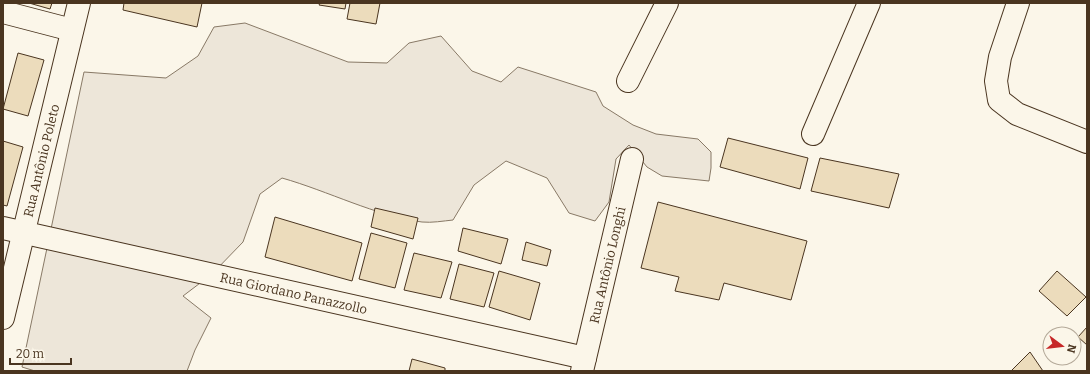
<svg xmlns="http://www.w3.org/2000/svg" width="1090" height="374" viewBox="0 0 1090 374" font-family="Bitter,serif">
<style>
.green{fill:#ede6d9;stroke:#887966}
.building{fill:#ecdcbc;stroke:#4a3520}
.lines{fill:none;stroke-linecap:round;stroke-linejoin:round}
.minor-casing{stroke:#4a3520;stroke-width:24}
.minor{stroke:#fbf6e9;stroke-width:22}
.labels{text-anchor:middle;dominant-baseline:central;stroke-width:3;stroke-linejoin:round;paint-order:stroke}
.street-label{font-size:13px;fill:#4a3520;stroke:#fbf6e9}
</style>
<rect width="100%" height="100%" fill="#fbf6e9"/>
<!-- green -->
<path class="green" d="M245,23L348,62L387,63L409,43L441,36L472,71L501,82L518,67L596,92L603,106L633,125L656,134L698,139L711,152V168L709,181L662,176L647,167L629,145L616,159L609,202L595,221L569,213L547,178L506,161L474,185L453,220C443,221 432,223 422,222C376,216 328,191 282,178L260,194L243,242L212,274L183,296L211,318L195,350L187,371H35L22,367L84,72L166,78L198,56L214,27Z"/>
<!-- building -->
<path class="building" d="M29,3H52L50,9Z
M124,3H202L197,27L123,10Z
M320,3H346L345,9L319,5Z
M350,3H380L376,24L347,19Z
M18,53L44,60L28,116L3,109Z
M728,138L808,158L800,189L720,167Z
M3,141L23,147L7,206L3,205Z
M820,158L899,174L889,208L811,191Z
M658,202L807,241L791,300L724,283L719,300L675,291L679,277L641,268Z
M375,208L418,218L413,239L371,227Z
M275,217L362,243L352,281L265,257Z
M463,228L508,239L501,264L458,251Z
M371,233L407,243L395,288L359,279Z
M526,242L551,250L547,266L522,260Z
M414,253L452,262L441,298L404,290Z
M459,264L494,273L484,307L450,299Z
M499,271L540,283L530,320L489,307Z
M1057,271L1086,297L1067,316L1039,291Z
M1087,327V345L1078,337Z
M1030,352L1043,371H1011Z
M412,359L445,368V371H409Z"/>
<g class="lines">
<defs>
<g id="minor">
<path d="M1018,3L1000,57L996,81L999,100L1017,114L1087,142"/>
<path d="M3,12L72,30"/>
<path d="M628,81L667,3"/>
<path d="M813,134L869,3"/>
<path id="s1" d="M3,228L585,358"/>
<path id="s2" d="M3,318L79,3"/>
<path id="s3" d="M582,371L632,159"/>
</g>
</defs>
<!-- minor casing -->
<use href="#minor" class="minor-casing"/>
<!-- minor -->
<use href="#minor" class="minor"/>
</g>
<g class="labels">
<!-- street labels -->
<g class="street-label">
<text stroke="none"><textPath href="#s2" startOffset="162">Rua Antônio Poleto</textPath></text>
<text stroke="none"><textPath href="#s3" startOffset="109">Rua Antônio Longhi</textPath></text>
<text stroke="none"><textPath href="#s1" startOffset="298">Rua Giordano Panazzollo</textPath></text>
</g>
</g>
<!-- border -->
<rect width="1090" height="374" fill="none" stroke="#4a3520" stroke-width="8"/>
<!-- north arrow -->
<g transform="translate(1062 346) rotate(105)"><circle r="19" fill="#fbf6e9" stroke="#b4a999"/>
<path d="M0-3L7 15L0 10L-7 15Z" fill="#c62828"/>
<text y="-6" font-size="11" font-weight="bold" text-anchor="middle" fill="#4a3520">N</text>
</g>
<!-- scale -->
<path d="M10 358v6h61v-6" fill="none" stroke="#4a3520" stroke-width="2"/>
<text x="16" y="358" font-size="12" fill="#4a3520" stroke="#fbf6e9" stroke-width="3" paint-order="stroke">20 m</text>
</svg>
